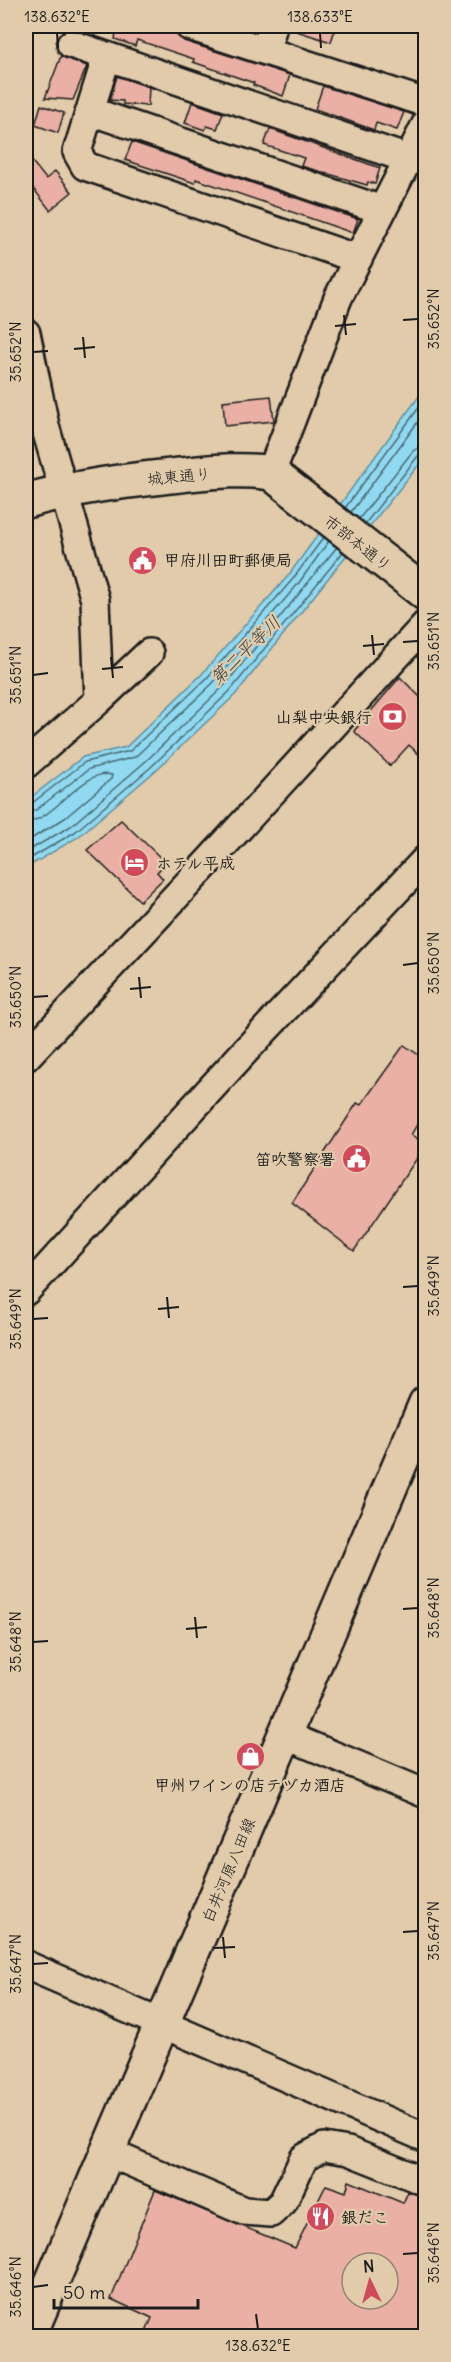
<svg xmlns="http://www.w3.org/2000/svg" width="451" height="2362" viewBox="0 0 451 2362" font-family="Delius,'Klee One',sans-serif">
<style>
.water{fill:#90d9f1;stroke:#628d9c;stroke-width:1.5}
.lines{fill:none;stroke-linecap:round;stroke-linejoin:round}
.shore{stroke:#4a6871;stroke-width:1.5}
.building{fill:#eab0a5;stroke:#1c1c1c;stroke-width:1.5;fill-rule:evenodd}
.minor-casing{stroke:#1c1c1c;stroke-width:32}
.major-casing{stroke:#1c1c1c;stroke-width:38}
.highway-casing{stroke:#1c1c1c;stroke-width:38}
.minor{stroke:#e1cbab;stroke-width:27}
.major{stroke:#e1cbab;stroke-width:33}
.highway{stroke:#e1cbab;stroke-width:33}
.ticks{fill:none;stroke:#1c1c1c;stroke-width:2}
.labels{text-anchor:middle;dominant-baseline:central;stroke-width:4.5;stroke-linejoin:round;paint-order:stroke}
.street-label{font-size:16px;fill:#1c1c1c;stroke:#e1cbab}
.poi-label{font-size:16px;font-weight:bold;fill:#1c1c1c;stroke:#e1cbab;text-anchor:start}
.water-label{font-size:18px;font-style:italic;fill:#334247;stroke:#e1cbab}
.neatline{fill:none;stroke:#1c1c1c;stroke-width:2}
.ticks-label{font-size:15px;text-anchor:middle;fill:#1c1c1c}
</style>
<rect width="100%" height="100%" fill="#e1cbab"/>
<filter id="ink" filterUnits="userSpaceOnUse"><feTurbulence type="fractalNoise" baseFrequency=".0167" numOctaves="2"/><feDisplacementMap in="SourceGraphic" scale="12" xChannelSelector="R" yChannelSelector="G"/><feConvolveMatrix kernelMatrix="1 2 1 2 8 2 1 2 1" color-interpolation-filters="sRGB"/></filter>
<g filter="url(#ink)">
<!-- water -->
<path class="water" d="M425,388V457L235,695L155,771L78,837L26,868V801L83,757L126,747L201,675L288,576Z"/>
<g class="lines">
<!-- shore -->
<path class="shore" d="M345,508L426,398
M351,512L426,411
M359,519L413,451L419,447L426,446
M365,524L418,456L426,454
M26,805L31,804L85,762L130,751L206,679L292,580L324,537
M26,813L36,810L89,769L135,757L212,684L298,584L329,541
M26,822C55,821 83,767 112,775L111,779L65,818L26,842
M26,852L71,826L146,761L224,686L337,547
M26,861L75,832L151,767L230,691L343,552"/>
</g>
<!-- building -->
<path class="building" d="M101,26H154L175,32L184,41L290,75L283,96L253,85L254,83L193,62L194,59L137,40L135,46L115,39L116,33L101,28Z
M290,26H336L331,42L290,29Z
M61,56L87,66L73,100L45,98Z
M117,76L149,87L148,106L123,104V101L110,100Z
M323,86L404,112L397,130L376,123L374,130L315,109Z
M192,102L223,113L217,129L207,126L205,130L185,123Z
M41,105L64,113L58,133L35,125Z
M270,129L380,168L375,184L368,182L367,185L301,166L304,158L264,145Z
M132,142L358,219L353,233L196,179L195,183L125,160Z
M26,154L46,179L55,171L72,192L50,210L26,179Z
M271,396L274,421L225,426L223,401Z
M400,677L426,703V761L409,745L390,766L354,731Z
M121,820L166,863L157,872L163,879L140,901L87,850Z
M404,1045L426,1060V1109L411,1135L426,1143V1145L354,1251L292,1203L357,1103L361,1105Z
M349,2181L403,2203L408,2192L426,2197V2337H144L152,2318L111,2299L155,2190L295,2248L326,2185L346,2192ZM352,2263H388V2299H352Z"/>
<g class="lines">
<defs>
<path id="minor" d="M189,26L426,103
M71,44L408,159
M266,50L273,26
M107,56L77,152L85,166L358,259
M90,111L382,210
M26,333L45,426L95,600L99,700
M271,473L338,298L426,124
M26,764L99,700L149,653
M26,1057L208,862L426,624
M26,1291L248,1048L426,859
M285,1735L426,1794
M26,1965L426,2138
M107,2152L244,2211L271,2213L283,2202L304,2158L324,2147L348,2151L426,2182"/>
<path id="major" d="M29,2336L426,1403"/>
<path id="highway" d="M26,501C79,486 124,481 180,475C210,472 241,468 271,473L426,594"/>
</defs>
<!-- minor casing -->
<use href="#minor" class="minor-casing"/>
<!-- major casing -->
<use href="#major" class="major-casing"/>
<!-- highway casing -->
<use href="#highway" class="highway-casing"/>
<!-- minor -->
<use href="#minor" class="minor"/>
<!-- major -->
<use href="#major" class="major"/>
<!-- highway -->
<use href="#highway" class="highway"/>
</g>
</g>
<!-- ticks -->
<path class="ticks" d="M57,33L58,48M320,33L321,48M344,315L346,335M403,320L418,319M335,326L356,324M83,337L85,358M74,349L95,347M33,352L48,351M372,635L374,655M403,642L418,641M363,646L384,644M111,657L113,678M102,669L123,667M33,675L48,673M403,965L418,963M139,977L141,998M130,989L151,987M33,997L48,996M403,1287L418,1286M167,1297L169,1318M158,1309L179,1307M33,1319L48,1318M403,1609L418,1608M195,1617L197,1638M186,1629L207,1627M33,1642L48,1641M403,1932L418,1931M223,1937L225,1958M214,1948L235,1947M33,1964L48,1963M403,2254L418,2253M33,2287L48,2285M256,2314L258,2329"/>
<!-- icons -->
<defs>
<symbol id="civic-disc" viewBox="-11 -11 22 22"><circle r="9.5" fill="#d1495b" stroke="#e1cbab"/><path d="M-.6-6.5H3V-4.5H.6V-3L4-1V1h2V6H-6V1h2V-1L-.6-3ZM-1.2 2.5V6h2.4V2.5Z" fill="#fff"/></symbol>
<symbol id="bank-disc" viewBox="-11 -11 22 22"><circle r="9.5" fill="#d1495b" stroke="#e1cbab"/><path d="M-6-4H6V4H-6ZM0-2.3a2.3 2.3 0 1 0 0 4.6a2.3 2.3 0 1 0 0-4.6Z" fill="#fff"/></symbol>
<symbol id="hotel-disc" viewBox="-11 -11 22 22"><circle r="9.5" fill="#d1495b" stroke="#e1cbab"/><path d="M-6-4.5h1.5V1H6V5H4.5V3h-9V5H-6ZM-4 0a1.8 1.8 0 1 1 3.6 0ZM.5 0V-2.5h3Q6-2.5 6 0Z" fill="#fff"/></symbol>
<symbol id="shop-disc" viewBox="-11 -11 22 22"><circle r="9.5" fill="#d1495b" stroke="#e1cbab"/><path d="M-5-2.5h2.3a2.7 3.5 0 0 1 5.4 0H5L5.5 6h-11ZM-1.5-2.5h3a1.5 2.3 0 0 0-3 0Z" fill="#fff"/></symbol>
<symbol id="restaurant-disc" viewBox="-11 -11 22 22"><circle r="9.5" fill="#d1495b" stroke="#e1cbab"/><path d="M-5-6h1v4h1v-4h1v4h1v-4h1v5L-1.5 .5V6h-2V.5L-5-1ZM5-6V6H3V1.5H1.5Q1.5-4 5-6Z" fill="#fff"/></symbol>
</defs>
<g fill-rule="evenodd">
<use href="#civic-disc" x="126" y="544" width="33" height="33"/>
<use href="#bank-disc" x="376" y="700" width="33" height="33"/>
<use href="#hotel-disc" x="118" y="846" width="33" height="33"/>
<use href="#civic-disc" x="340" y="1142" width="33" height="33"/>
<use href="#shop-disc" x="234" y="1740" width="33" height="33"/>
<use href="#restaurant-disc" x="304" y="2200" width="33" height="33"/>
</g>
<g class="labels">
<!-- street labels -->
<g class="street-label">
<text transform="translate(179 476) rotate(-5)">城東通り</text>
<text transform="translate(358 543) rotate(38)">市部本通り</text>
<text transform="translate(228 1870) rotate(-67)">白井河原八田線</text>
</g>
<!-- poi labels -->
<g class="poi-label">
<text x="164" y="560">甲府川田町郵便局</text>
<text x="372" y="717" text-anchor="end">山梨中央銀行</text>
<text x="156" y="863">ホテル平成</text>
<text x="335" y="1159" text-anchor="end">笛吹警察署</text>
<text x="250" y="1785" text-anchor="middle">甲州ワインの店テヅカ酒店</text>
<text x="341" y="2217">銀だこ</text>
</g>
<!-- water labels -->
<g class="water-label">
<text transform="translate(245 650) rotate(-44)">第二平等川</text>
</g>
</g>
<!-- margin -->
<rect width="451" height="2362" fill="none" stroke="#e1cbab" stroke-width="66"/>
<!-- north arrow -->
<g transform="translate(370 2281) rotate(355)"><circle r="28" fill="#e1cbab" stroke="#928572" stroke-width="1.5"/>
<path d="M0-4.5L10 22L0 15L-10 22Z" fill="#d1495b"/>
<text y="-9" font-size="16" font-weight="bold" text-anchor="middle" fill="#1c1c1c">N</text>
</g>
<!-- scale -->
<path d="M54 2299v9h144v-9" fill="none" stroke="#1c1c1c" stroke-width="3"/>
<text x="63" y="2299" font-size="18" fill="#1c1c1c" stroke="#e1cbab" stroke-width="4.5" paint-order="stroke">50 m</text>
<rect x="33" y="33" width="385" height="2296" class="neatline"/>
<g class="ticks-label">
<text x="57" y="22">138.632°E</text>
<text x="320" y="22">138.633°E</text>
<text transform="translate(434 319) rotate(-90)" y="5">35.652°N</text>
<text transform="translate(16 352) rotate(-90)" y="5">35.652°N</text>
<text transform="translate(434 641) rotate(-90)" y="5">35.651°N</text>
<text transform="translate(16 675) rotate(-90)" y="5">35.651°N</text>
<text transform="translate(434 963) rotate(-90)" y="5">35.650°N</text>
<text transform="translate(16 997) rotate(-90)" y="5">35.650°N</text>
<text transform="translate(434 1286) rotate(-90)" y="5">35.649°N</text>
<text transform="translate(16 1319) rotate(-90)" y="5">35.649°N</text>
<text transform="translate(434 1608) rotate(-90)" y="5">35.648°N</text>
<text transform="translate(16 1642) rotate(-90)" y="5">35.648°N</text>
<text transform="translate(434 1931) rotate(-90)" y="5">35.647°N</text>
<text transform="translate(16 1964) rotate(-90)" y="5">35.647°N</text>
<text transform="translate(434 2253) rotate(-90)" y="5">35.646°N</text>
<text transform="translate(16 2287) rotate(-90)" y="5">35.646°N</text>
<text x="258" y="2351">138.632°E</text>
</g>
</svg>
